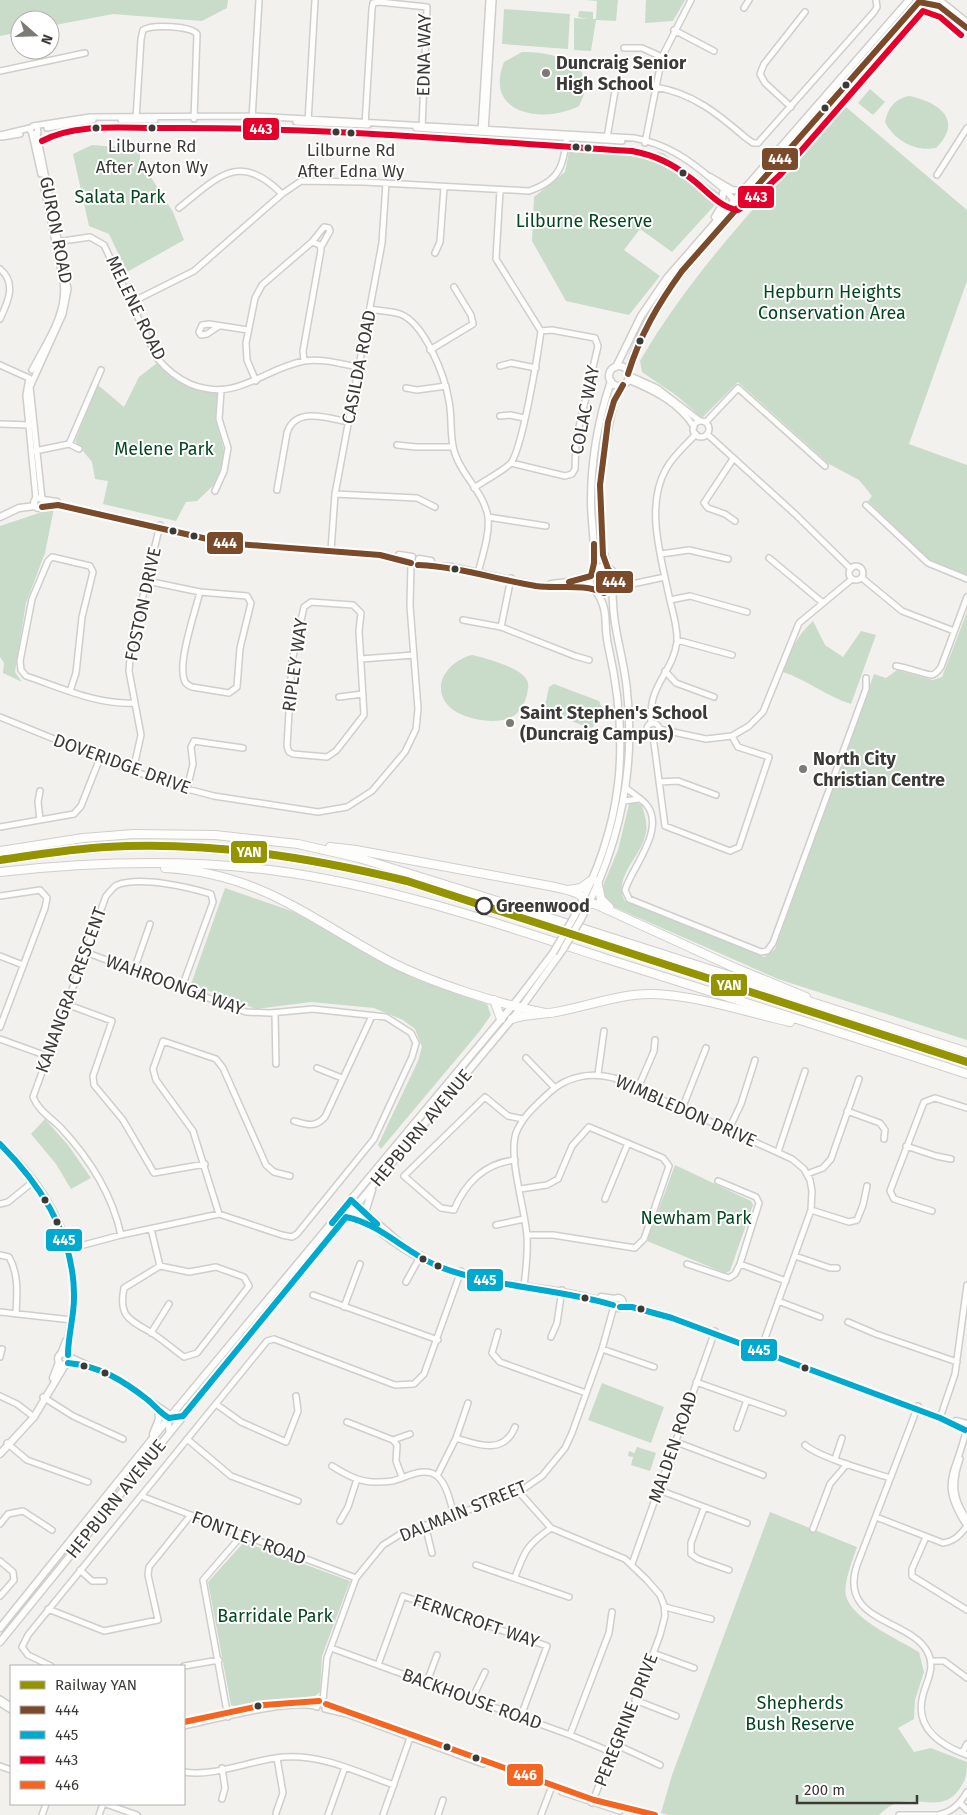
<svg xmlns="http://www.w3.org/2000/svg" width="967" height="1815" viewBox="0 0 967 1815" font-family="'Fira Sans',sans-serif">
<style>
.green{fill:#c8dcc9}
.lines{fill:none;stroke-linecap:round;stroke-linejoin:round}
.minor-casing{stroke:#cfcecc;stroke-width:8}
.major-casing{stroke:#cfcecc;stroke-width:9}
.highway-casing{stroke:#cfcecc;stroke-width:10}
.minor{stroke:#fdfdfc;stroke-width:5}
.major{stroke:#fdfdfc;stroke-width:6}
.highway{stroke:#fdfdfc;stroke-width:8}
.major-bridge-casing{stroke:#cfcecc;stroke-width:9;stroke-linecap:butt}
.major-bridge{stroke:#fdfdfc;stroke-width:6}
.bus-1-casing{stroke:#fff;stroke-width:10}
.bus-2-casing{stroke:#fff;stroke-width:10}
.bus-3-casing{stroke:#fff;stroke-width:10}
.bus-4-casing{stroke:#fff;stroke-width:10}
.bus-1{stroke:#7a4b2a;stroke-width:6}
.bus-2{stroke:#00a9ce;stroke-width:6}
.bus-3{stroke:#e4002b;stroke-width:6}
.bus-4{stroke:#f26522;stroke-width:6}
.rail-1-casing{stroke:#fff;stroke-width:11}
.rail-1{stroke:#949300;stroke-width:8}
.poi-dot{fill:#7b7a77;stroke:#fff;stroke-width:2}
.bus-dot{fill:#3b3a37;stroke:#fff;stroke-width:2}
.stop-dot{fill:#fff;stroke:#3b3a37;stroke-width:2.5}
.labels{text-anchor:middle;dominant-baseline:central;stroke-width:4;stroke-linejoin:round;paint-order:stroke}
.bus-label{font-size:17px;fill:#3b3a37;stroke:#fff}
.street-label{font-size:18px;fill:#3b3a37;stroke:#fff}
.poi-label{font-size:18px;font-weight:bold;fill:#3b3a37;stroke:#fff;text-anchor:start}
.park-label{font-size:18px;fill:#03471f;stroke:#fff}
.stop-label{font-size:18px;font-weight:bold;fill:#3b3a37;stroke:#fff;text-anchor:start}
.line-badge{stroke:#fff;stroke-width:2}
.badge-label{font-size:14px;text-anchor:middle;font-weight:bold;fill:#fff}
</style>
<rect width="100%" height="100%" fill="#f3f1ee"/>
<!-- green -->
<path class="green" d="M0,0H228L227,8L202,21L113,14L50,26V20H20V32L0,36Z
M586,0H618L616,21L596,20L591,51L574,50V18L588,19L578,17L579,11L593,12V19H596L597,1Z
M646,0H685L673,21L645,23Z
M504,9L570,14L568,49L502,44Z
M522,52C556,52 602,63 579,106C544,124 483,115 504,62Z
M870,89L885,102L873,115L858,103Z
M909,96C939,102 964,120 936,148C915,152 894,140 885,122C888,107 895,99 909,96Z
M846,107L967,210V281L909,444L967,465V576L928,560L868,501L872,496L859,480L829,464L738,382L702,418L677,396L642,372L640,361C695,266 773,188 846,107Z
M571,141L663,153L723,196L672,252L640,229L624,250L660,276L629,315L566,301L532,241L534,197L565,172Z
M92,145L140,149V160L173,212L184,240L127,272L109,234L89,226L73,154Z
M157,363C175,381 193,388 217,393V422L225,455L217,482L197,501L186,502L176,521L103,504L108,481L95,479L92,462L75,441L98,385L124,407L139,377Z
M54,508L45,553L26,603L15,672L22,682L3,673L4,663L0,657V526Z
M967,612V1040L778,979L614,907L604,896L602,888L618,850L630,800L642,805C644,813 648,824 646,832C642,857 612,877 625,901L764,957L775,949L874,674L886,678L897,670L933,680L942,677Z
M813,621L825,645L843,657L861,631L876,635L851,704C826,696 807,680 783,672C790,652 797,635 813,621Z
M472,655C485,658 525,668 528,683C529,687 527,694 526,698C523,707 518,714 510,718C492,725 458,719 446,703C431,681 452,660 472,655Z
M554,684L599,701L602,708L593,727L589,728L544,710L549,687Z
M225,888L306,916L416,979L487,1004L491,1015L479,1032L381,1149L378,1145L418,1061L422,1047L415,1029L403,1020L374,1008L311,1002L256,1009L191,984Z
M45,1119L68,1145L91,1178L71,1189L56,1164L31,1134Z
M675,1165L751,1201L753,1205L730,1271L725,1273L647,1241Z
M602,1383L664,1407L651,1443L588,1420Z
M637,1447L656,1453L650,1471L631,1465L633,1457L628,1456L629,1451L634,1453L633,1456Z
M770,1512L857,1547C853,1559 843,1583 846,1596C852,1619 899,1640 919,1652L924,1672L915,1700L914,1719L898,1728L914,1752L931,1748L967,1762C967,1775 966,1780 958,1791C940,1814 914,1793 892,1805C887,1807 883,1812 879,1815H669L661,1813L672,1775Z
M244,1542L350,1581L322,1656L320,1692L315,1696L237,1707L231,1705L208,1582Z"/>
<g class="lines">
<defs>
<path id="minor" d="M744,8L749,0
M674,30L714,51
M624,48H642L662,57
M0,71L85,53
M655,87C693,93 718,114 746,138L753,143H758L874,12L877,7L876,0
M791,107L765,83L760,74L764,64L805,12
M136,119L141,39L143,30C152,24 191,26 197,34L194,119
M252,119L259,0
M121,120H155
M296,122L368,125
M308,122L315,0
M365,125L372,9L373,3L379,2L427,7L422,128
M37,126L38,133L32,134L30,130L33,126L90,117L252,116L634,138C667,144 690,160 715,182C722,188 730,193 734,201
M47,128L93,120
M416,128L622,141
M481,132L489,0
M485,132L493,0
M32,134L41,174
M37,134L68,289L63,314L30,387L42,499
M0,135L30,128
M2,137L20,134
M607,138L616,85
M645,143L662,57L691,0
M937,175L967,128
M179,208C217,178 239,150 282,194
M56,242L90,237L104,245L157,358C166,369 177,378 190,384C237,403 262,369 304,361C322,358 341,364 358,367
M312,242L324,227L329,228L330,231L321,247
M435,253L440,242L444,187
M0,269C17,283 8,302 0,319
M132,302L194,271L282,194L301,181L364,182L529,191C561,180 563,166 567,135
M370,309C379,311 391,311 400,314C425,323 445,377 449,401C452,416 450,431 453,446C458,473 484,491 488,517C490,534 482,557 478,573
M219,326L207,334L201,335L199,332L202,325L209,324L248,330
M430,350L473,324L471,315L454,287
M0,365L31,379
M500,366L511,363L536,368
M32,370C46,343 68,313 63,281L43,183
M628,375L657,388L700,421
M29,378L26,395L36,499
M628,380C653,390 679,403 694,427
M256,381L247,360L246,343L255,298L262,285L312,242L320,245L321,250L303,351L304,361
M406,388L417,390L446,386
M500,416L510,415L524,418
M693 429a8 8 0 1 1 16 0a8 8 0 1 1-16 0Z
M706,422L738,388L825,466
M0,424L30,425
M707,434L795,514L851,569
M69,444L79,449
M397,445L416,447H453
M35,451L69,444L101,370
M733,459L704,503L708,508L725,514L735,521
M511,463L565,476L572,474L575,469L576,440L598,346L595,338L552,330L541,331
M474,488C485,480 500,473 510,464C522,452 538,353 541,331L496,259L500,190
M277,490L287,433C295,406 329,418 348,422
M215,491L224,471L228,448L219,419L221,391
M335,494L417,498L435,507
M866,505L928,563L967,579
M488,517L546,526
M331,551L335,494L382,243L386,183
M661,554L689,550L728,559
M769,558L823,603
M849 573a7 7 0 1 1 14 0a7 7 0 1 1-14 0Z
M511,578L501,627L575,656L589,660
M862,578L902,611L954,631
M147,581L200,592L247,596L251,603L240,648L237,687L229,693L192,687C188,685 185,684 184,679C178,661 195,612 200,592
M632,584L665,577
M670,600L690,596L747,612
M311,602L353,605L361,613L359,631L364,715L336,751L327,757L293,754L289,752L287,746L292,661L304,607Z
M463,620L501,627
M677,640L732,655
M361,659L414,655
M896,666C904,667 928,675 932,675C936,674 938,671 941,667L967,597
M665,671L676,683L714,697
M70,691L76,673L82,617L93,572L90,566L52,557L48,561L32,599L20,661L21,670L26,676C62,688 97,705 135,703
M339,697L363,694
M0,717L133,771L187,789L214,796L318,812L347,807L372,791L405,752L416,729L418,709L410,606L411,563
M647 729a6 6 0 1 1 12 0a6 6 0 1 1-12 0Z
M651,724C648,683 672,675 677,642C678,627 672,610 669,596C661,557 645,506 666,469C673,456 686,445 696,434
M653,736L665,826L730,851L739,847L769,757L738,747L732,736L706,739L659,729
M732,736L749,726L763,712L799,623L852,579
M133,771L141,735L129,671L131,646L160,525
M659,782L678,781L716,795
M626,788C632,793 640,798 645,803C668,827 632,867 625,890L629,899L761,952L767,951L773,943L866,689V678
M187,789L193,764L191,747L194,741L243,748
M40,791L38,802L40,820
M624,801L639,799
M0,827L74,814L81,806L100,758
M0,896L40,890L47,898L45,908L0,1027
M0,956L23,965
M134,970L150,924
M66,1004L112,1021L93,1076L94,1085L123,1120L154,1173L205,1164
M275,1013L276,1064
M0,1039L47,1056
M526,1058L555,1088
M317,1068L342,1078
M598,1074L604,1031
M638,1088L654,1051L655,1040
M682,1109L706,1048
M847,1111L880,1123L885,1130L884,1139
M294,1121C307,1125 315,1128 325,1117L372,1016
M729,1129L741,1104L755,1060
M906,1146L936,1156L951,1159
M778,1152L805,1071
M515,1160C485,1163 465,1183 454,1210L441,1208L404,1176L485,1097L508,1116L523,1119
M807,1174L823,1168L831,1159L859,1079
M520,1189L547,1185L558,1179L572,1146L589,1127L663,1158L669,1166L644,1239L635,1248L553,1235H527
M605,1199L628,1143
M0,1204L8,1202L34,1181
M811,1210L849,1222L857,1220L863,1205L867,1186
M932,1211L894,1199L890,1191L924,1102L935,1098L967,1108
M219,1214L193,1131L156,1080L153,1069L163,1041L216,1059L223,1068L266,1165L274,1172L290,1176
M496,1225L524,1219
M151,1229L160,1266
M121,1235C112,1194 89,1158 61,1128C51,1118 38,1110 33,1097L106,896C109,893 113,887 117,885C141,876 188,887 211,894L213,902L182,987
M65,1250L121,1235L219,1214L282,1235L292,1237L297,1234L374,1139L412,1057L416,1043L411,1033L386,1017L313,1009L270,1013L246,1012L85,952
M0,1255L9,1257C19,1274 17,1295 16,1314
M795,1256L830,1268H837
M687,1264L729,1278L735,1274L740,1264L759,1203L756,1197L718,1181
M740,1264L786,1281
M160,1266L189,1272L216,1267L244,1277L249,1286L197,1353L184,1357C173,1349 163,1340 152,1333C130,1320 118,1317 124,1288Z
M406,1282L421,1255
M524,1286C526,1270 528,1252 527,1236C525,1209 508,1157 516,1133C523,1116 536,1105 550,1092C568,1076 591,1072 614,1078L792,1159L804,1169L810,1180L812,1191L811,1210L760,1352
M313,1295L438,1340
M778,1301L820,1317
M344,1307L360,1264
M0,1312L72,1320
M848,1322L876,1334L957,1362
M498,1332L492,1353L500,1362L586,1393
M151,1333L169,1304
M551,1337L557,1323L562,1290
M602,1349L654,1367
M0,1357L2,1349
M70,1357L118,1379L168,1413L169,1432
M68,1363L78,1364
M696,1382L783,1413
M0,1396L17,1404L34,1417
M43,1397L73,1416L123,1439
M216,1404L241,1422L286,1442L298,1411L296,1396
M918,1406L857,1565C838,1622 909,1619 927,1651C936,1667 927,1680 923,1695C914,1728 940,1745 967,1755
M158,1410L169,1418L183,1416
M940,1418L955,1374L967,1285
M347,1422L393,1440L397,1445L396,1461L402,1477
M737,1428L747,1400
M966,1431C956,1475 938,1482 967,1526
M456,1438C478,1445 504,1455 515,1427
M187,1439L231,1476L298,1501
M393,1440L410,1434
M676,1442L763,1475
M7,1443L27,1460L88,1482
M805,1445C821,1458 868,1471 890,1478
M835,1459L842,1438
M960,1459C952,1481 952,1499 967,1519
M332,1466C345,1474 357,1481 372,1482C378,1482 386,1482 392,1481C406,1478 423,1466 437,1476C447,1484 451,1504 454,1516
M437,1476L456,1438L468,1403
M659,1490L747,1523
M519,1492L551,1528L625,1559L647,1580L660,1595L664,1605L665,1616L660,1635L619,1746L611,1755L592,1803
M141,1496L356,1578
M704,1508L691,1543V1554L698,1559L729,1570
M876,1517L943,1543C955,1541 960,1535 967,1526
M340,1521L348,1507L357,1479
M0,1524L8,1514L23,1511L52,1530
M425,1525L432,1553
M813,1529L830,1484L847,1464
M926,1537L912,1569V1576L967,1610
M0,1561L13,1572L14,1580L0,1596
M632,1564L715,1331
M476,1565L569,1597
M80,1570L92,1581H104
M515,1577C525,1550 527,1545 551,1528
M665,1607L711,1619
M48,1609L104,1631L158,1620L148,1575L149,1567L190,1516
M331,1648L570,1735L604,1749L611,1755
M653,1653L694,1668
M931,1661H944L967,1678
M378,1665L403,1596L547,1646L521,1716
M51,1666L28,1655L22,1647L28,1635L267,1341L274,1339L395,1385L414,1384L424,1374L461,1271
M184,1666L219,1660
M427,1682L437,1655
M0,1699L11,1706
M472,1699L485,1672
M635,1700L676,1716
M323,1701L327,1658L356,1578L383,1545L399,1535L519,1492L542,1476L565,1448L572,1433L602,1349L614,1306
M0,1703L11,1710
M326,1704L594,1800L655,1815
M325,1709L347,1714L483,1764
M228,1717L203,1580L242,1535
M184,1722L264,1705L319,1701
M184,1726C212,1720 293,1698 317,1707
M570,1735L609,1633L612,1612
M619,1746L660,1765
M962,1753L967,1744
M0,1766L11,1770
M222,1768L225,1788L222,1799
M184,1772C216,1777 251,1760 283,1757C322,1754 357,1772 394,1785
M562,1792L620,1811
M960,1803L967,1810
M106,1804L137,1815
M276,1813L283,1793L277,1758
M42,1815L46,1804
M99,1815L103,1804
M328,1815L345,1767
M383,1815L411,1735
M438,1815L443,1800
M541,1815L552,1786
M899,1815H936
M938,1815C952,1812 960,1804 967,1792"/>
<path id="major" d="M933,0L967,28
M939,0L964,20
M710,177L732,190L743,191
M715,217L721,207L723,193
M609 376a10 10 0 1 1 20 0a10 10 0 1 1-20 0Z
M616,367L641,316L667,278L909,0
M628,374C645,298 712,240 761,183C814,122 867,60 921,0
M34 503a5 5 0 1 1 10 0a5 5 0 1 1-10 0Z
M43,500L57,502
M42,507L58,505L225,543L380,555L411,563
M0,517L19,508L35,506
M399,555L412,557
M419,559L431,561
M418,565L451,567L537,586L593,588
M590 580a13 13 0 1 1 26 0a13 13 0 1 1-26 0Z
M608,569L602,546L600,485L602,459L614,401L623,385
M592,574C597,549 591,526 591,501C591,460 598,420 611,381
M551,584L577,581L591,576
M574,917C623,826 631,745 608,645C603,622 610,612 596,591
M581,919C619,847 636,772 627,691C625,666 617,641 614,616C613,607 613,598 612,589
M0,1144C44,1184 75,1237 74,1298C73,1317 67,1336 68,1355
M353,1202L400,1243
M350,1207C383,1236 417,1262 460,1274C510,1288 564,1287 613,1305
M365,1213L372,1190
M346,1217L368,1224
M601,1297L615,1299
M613 1303a5 5 0 1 1 10 0a5 5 0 1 1-10 0Z
M620,1307H632L672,1318L940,1418L965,1430
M58 1359a6 6 0 1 1 12 0a6 6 0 1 1-12 0Z
M61,1354L66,1341
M53,1378L59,1362
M956,1421L967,1424
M153,1434L159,1419L158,1410
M0,1454L34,1417L65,1365
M0,1628L169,1418L518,999L553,953
M0,1642L285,1291L521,1008L564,948"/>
<path id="highway" d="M330,847L356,850L555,887C568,891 588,892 586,909
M0,851L83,838L134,834L215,835L298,844L359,858L475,894L967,1052
M165,868C259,873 309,918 387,960C429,982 498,1004 545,1013
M0,872C89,862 181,859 270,870C385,885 494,922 604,958C725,996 846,1034 967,1074
M598,885L601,899L609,907
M568,890L581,888L593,879
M579,908L587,904H595L733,967L806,997
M494,1000L501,1019
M512,1019C528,1013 545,1015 561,1011C591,1005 620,994 651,994C697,995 745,1012 790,1022"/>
</defs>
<!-- minor casing -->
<use href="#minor" class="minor-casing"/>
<!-- major casing -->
<use href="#major" class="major-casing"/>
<!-- highway casing -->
<use href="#highway" class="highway-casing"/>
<!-- minor -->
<use href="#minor" class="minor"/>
<!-- major -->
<use href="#major" class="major"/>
<!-- highway -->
<use href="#highway" class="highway"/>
<defs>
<path id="major-bridge" d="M564,948L581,919
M553,953L574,917"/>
</defs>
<!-- major-bridge casing -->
<use href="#major-bridge" class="major-bridge-casing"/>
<!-- major-bridge -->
<use href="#major-bridge" class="major-bridge"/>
<defs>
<path id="bus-1" d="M628,374C640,335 658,304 682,271L919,2L939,6L967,28
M42,507L58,505L225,543L380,555L411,563
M418,565C459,567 495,579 536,586C559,589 583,583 604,593L612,589L616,578L608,569L603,555L600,485L608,422L614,401L623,385
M569,582L591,576L594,563V544"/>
<path id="bus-2" d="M0,1144C42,1186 75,1237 74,1298C74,1317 68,1336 68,1355
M332,1223L351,1200L377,1224
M620,1307H632L672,1318L940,1418L965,1430
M68,1363C100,1366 124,1381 148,1400C155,1406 161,1414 169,1418L183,1416L346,1217C381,1224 407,1254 440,1267C495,1288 557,1288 613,1305"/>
<path id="bus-3" d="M42,141C77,122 127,129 166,128C321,127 477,141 632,151C654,155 672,163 689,177C705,188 718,207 738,210L752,201L780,175L923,11L940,17L961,35"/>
<path id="bus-4" d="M326,1704L594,1800L655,1815
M184,1722L264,1705L319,1701"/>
</defs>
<!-- bus-1 casing -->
<use href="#bus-1" class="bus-1-casing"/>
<!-- bus-2 casing -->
<use href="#bus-2" class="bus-2-casing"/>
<!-- bus-3 casing -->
<use href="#bus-3" class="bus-3-casing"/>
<!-- bus-4 casing -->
<use href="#bus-4" class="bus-4-casing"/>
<!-- bus-1 -->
<use href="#bus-1" class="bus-1"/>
<!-- bus-2 -->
<use href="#bus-2" class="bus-2"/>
<!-- bus-3 -->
<use href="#bus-3" class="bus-3"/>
<!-- bus-4 -->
<use href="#bus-4" class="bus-4"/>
<defs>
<path id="rail-1" d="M0,860C35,855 70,849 106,847C208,841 308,857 407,881L967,1062"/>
</defs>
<!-- rail-1 casing -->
<use href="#rail-1" class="rail-1-casing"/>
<!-- rail-1 -->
<use href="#rail-1" class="rail-1"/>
</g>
<!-- markers -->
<g class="poi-dot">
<circle cx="546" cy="73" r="5"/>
<circle cx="510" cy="723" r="5"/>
<circle cx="803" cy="769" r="5"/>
</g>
<g class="bus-dot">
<circle cx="846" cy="85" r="4.5"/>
<circle cx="825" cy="108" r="4.5"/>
<circle cx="96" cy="128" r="4.5"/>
<circle cx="152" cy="128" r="4.5"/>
<circle cx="336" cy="132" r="4.5"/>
<circle cx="351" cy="133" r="4.5"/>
<circle cx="576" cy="147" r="4.5"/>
<circle cx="588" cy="148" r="4.5"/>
<circle cx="683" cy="173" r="4.5"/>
<circle cx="640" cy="341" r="4.5"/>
<circle cx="173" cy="531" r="4.5"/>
<circle cx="194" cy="536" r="4.5"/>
<circle cx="455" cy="569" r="4.5"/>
<circle cx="45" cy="1200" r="4.5"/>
<circle cx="57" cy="1222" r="4.5"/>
<circle cx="423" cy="1259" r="4.5"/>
<circle cx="438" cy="1266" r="4.5"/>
<circle cx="585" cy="1298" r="4.5"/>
<circle cx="641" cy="1309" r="4.5"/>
<circle cx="84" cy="1366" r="4.5"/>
<circle cx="805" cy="1368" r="4.5"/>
<circle cx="105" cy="1373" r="4.5"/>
<circle cx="258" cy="1706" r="4.5"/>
<circle cx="447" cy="1747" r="4.5"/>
<circle cx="476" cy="1758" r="4.5"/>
</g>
<circle class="stop-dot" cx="484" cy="906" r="8"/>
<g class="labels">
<!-- bus labels -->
<g class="bus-label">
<text x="152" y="146">Lilburne Rd<tspan x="152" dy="21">After Ayton Wy</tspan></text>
<text x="351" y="150">Lilburne Rd<tspan x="351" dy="21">After Edna Wy</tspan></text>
</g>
<!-- street labels -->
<g class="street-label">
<text transform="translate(424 55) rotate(-89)">EDNA WAY</text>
<text transform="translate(56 230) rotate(79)">GURON ROAD</text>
<text transform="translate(136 308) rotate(64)">MELENE ROAD</text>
<text transform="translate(359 367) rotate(-79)">CASILDA ROAD</text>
<text transform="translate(585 410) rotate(-79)">COLAC WAY</text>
<text transform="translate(143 604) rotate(-78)">FOSTON DRIVE</text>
<text transform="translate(295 665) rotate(-82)">RIPLEY WAY</text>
<text transform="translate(122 764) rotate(20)">DOVERIDGE DRIVE</text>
<text transform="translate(175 985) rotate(20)">WAHROONGA WAY</text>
<text transform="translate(71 990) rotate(-70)">KANANGRA CRESCENT</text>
<text transform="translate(686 1111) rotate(24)">WIMBLEDON DRIVE</text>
<text transform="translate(421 1128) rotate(-50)">HEPBURN AVENUE</text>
<text transform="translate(673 1447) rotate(-71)">MALDEN ROAD</text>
<text transform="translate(116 1499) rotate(-51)">HEPBURN AVENUE</text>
<text transform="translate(463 1511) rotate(-22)">DALMAIN STREET</text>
<text transform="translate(249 1538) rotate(21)">FONTLEY ROAD</text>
<text transform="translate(476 1621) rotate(19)">FERNCROFT WAY</text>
<text transform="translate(472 1699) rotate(20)">BACKHOUSE ROAD</text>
<text transform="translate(626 1720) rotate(-68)">PEREGRINE DRIVE</text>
</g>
<!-- poi labels -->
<g class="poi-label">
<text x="556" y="63">Duncraig Senior<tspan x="556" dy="21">High School</tspan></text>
<text x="520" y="713">Saint Stephen's School<tspan x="520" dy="21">(Duncraig Campus)</tspan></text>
<text x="813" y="759">North City<tspan x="813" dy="21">Christian Centre</tspan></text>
</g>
<!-- park labels -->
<g class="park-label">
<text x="120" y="197">Salata Park</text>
<text x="584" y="221">Lilburne Reserve</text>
<text x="832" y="292">Hepburn Heights<tspan x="832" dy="21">Conservation Area</tspan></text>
<text x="164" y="449">Melene Park</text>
<text x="696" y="1218">Newham Park</text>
<text x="275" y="1616">Barridale Park</text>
<text x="800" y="1703">Shepherds<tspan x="800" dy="21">Bush Reserve</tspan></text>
</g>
<!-- stop labels -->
<g class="stop-label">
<text x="496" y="906">Greenwood</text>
</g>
</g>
<g class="line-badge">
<rect x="242" y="117" width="38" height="24" rx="5" fill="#e4002b"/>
<rect x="761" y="147" width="38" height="24" rx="5" fill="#7a4b2a"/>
<rect x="737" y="185" width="38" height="24" rx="5" fill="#e4002b"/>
<rect x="206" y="531" width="38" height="24" rx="5" fill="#7a4b2a"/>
<rect x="595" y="570" width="39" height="24" rx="5" fill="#7a4b2a"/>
<rect x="230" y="840" width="38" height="24" rx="5" fill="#949300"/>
<rect x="710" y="973" width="38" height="24" rx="5" fill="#949300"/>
<rect x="45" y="1228" width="38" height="24" rx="5" fill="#00a9ce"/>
<rect x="466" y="1268" width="38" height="24" rx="5" fill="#00a9ce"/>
<rect x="740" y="1338" width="38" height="24" rx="5" fill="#00a9ce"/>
<rect x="506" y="1763" width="38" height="24" rx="5" fill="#f26522"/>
</g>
<g class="badge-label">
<text x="261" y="134">443</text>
<text x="780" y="164">444</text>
<text x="756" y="202">443</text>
<text x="225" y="548">444</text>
<text x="614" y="587">444</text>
<text x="249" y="857">YAN</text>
<text x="729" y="990">YAN</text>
<text x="64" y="1245">445</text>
<text x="485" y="1285">445</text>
<text x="759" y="1355">445</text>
<text x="525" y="1780">446</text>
</g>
<!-- legend -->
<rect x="10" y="1665" width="175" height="140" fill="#ffffff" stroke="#b1b0af"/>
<rect x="20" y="1681" width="25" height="8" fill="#949300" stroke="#b1b0af"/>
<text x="55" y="1690" font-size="15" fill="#3b3a37">Railway YAN</text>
<rect x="20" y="1706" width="25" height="8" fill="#7a4b2a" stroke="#b1b0af"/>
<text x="55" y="1715" font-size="15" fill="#3b3a37">444</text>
<rect x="20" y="1731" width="25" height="8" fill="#00a9ce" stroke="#b1b0af"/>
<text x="55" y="1740" font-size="15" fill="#3b3a37">445</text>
<rect x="20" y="1756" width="25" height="8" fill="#e4002b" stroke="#b1b0af"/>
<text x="55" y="1765" font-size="15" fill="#3b3a37">443</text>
<rect x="20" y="1781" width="25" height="8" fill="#f26522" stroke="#b1b0af"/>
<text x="55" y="1790" font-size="15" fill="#3b3a37">446</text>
<!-- north arrow -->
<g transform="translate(35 35) rotate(110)"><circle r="24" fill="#ffffff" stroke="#b1b0af"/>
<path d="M0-4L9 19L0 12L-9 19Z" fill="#7b7a77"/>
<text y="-8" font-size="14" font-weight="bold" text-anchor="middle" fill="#3b3a37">N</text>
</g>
<!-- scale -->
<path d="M797 1795v8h120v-8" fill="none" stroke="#3b3a37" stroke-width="2.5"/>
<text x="804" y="1795" font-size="15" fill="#3b3a37" stroke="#ffffff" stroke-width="4" paint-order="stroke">200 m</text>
</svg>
